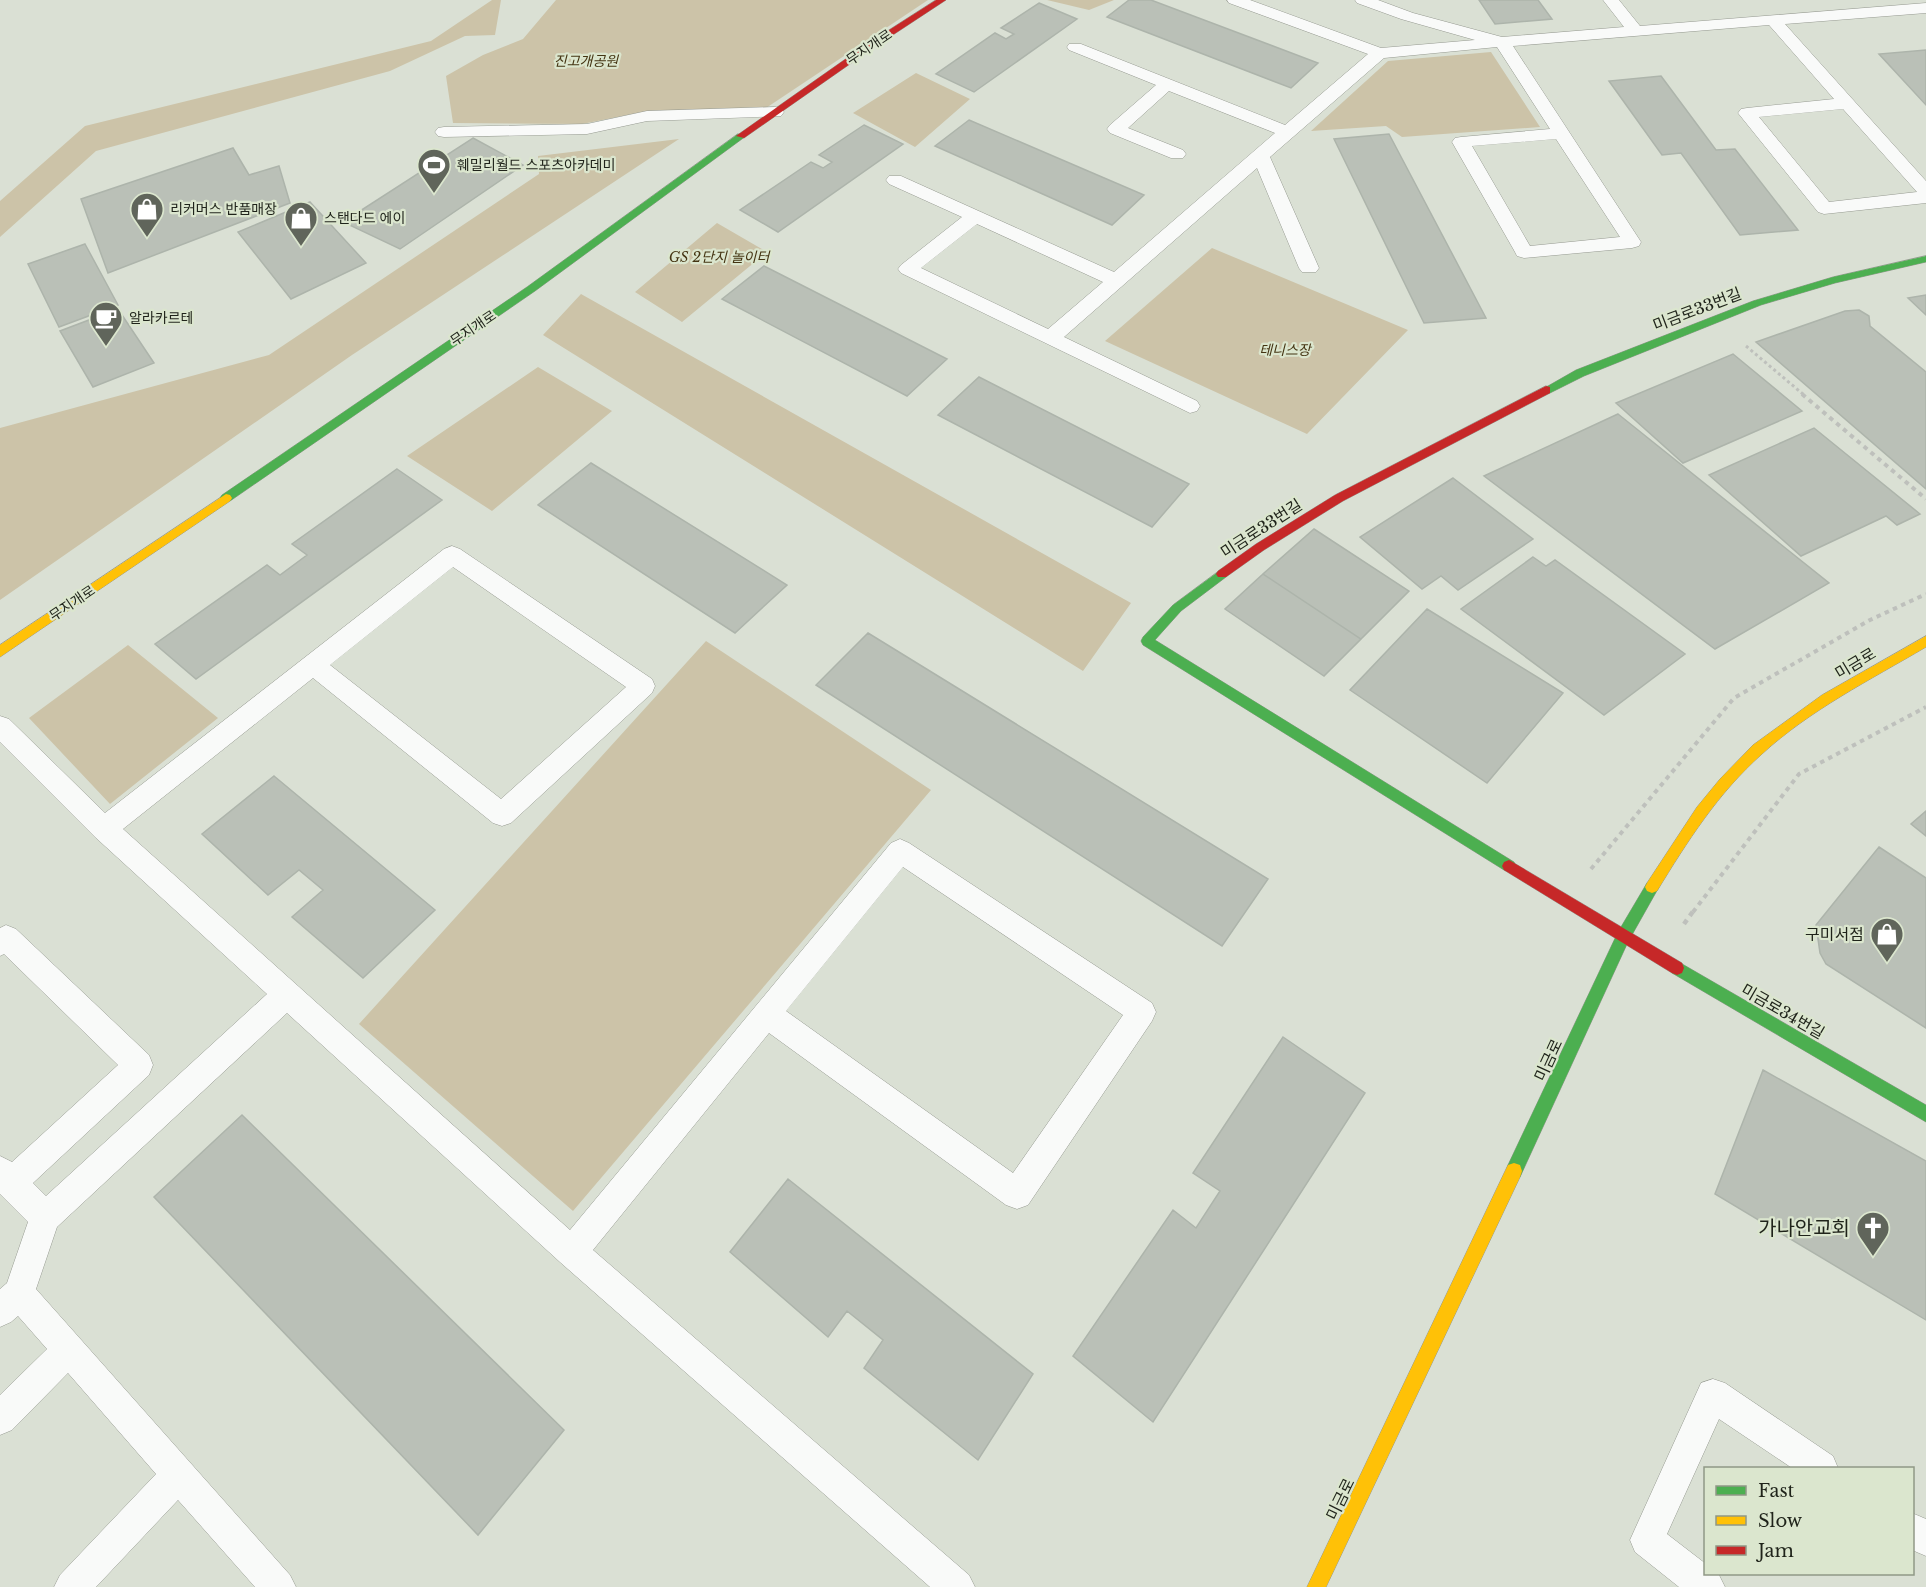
<svg xmlns="http://www.w3.org/2000/svg" width="1926" height="1587" viewBox="0 0 1926 1587" font-family="'Libre Baskerville','Noto Sans KR',serif">
<style>
.green{fill:#ccc3a8}
.building{fill:#bac0b7;stroke:#adb4ab;stroke-width:1.5}
.lines{fill:none;stroke-linecap:round;stroke-linejoin:round}
.lane-casing{stroke:#969a91;stroke-width:1}
.fast-casing{stroke:#969a91;stroke-width:1}
.slow-casing{stroke:#969a91;stroke-width:1}
.jam-casing{stroke:#969a91;stroke-width:1}
.path-far2{stroke:#bec0bc;stroke-width:3;stroke-dasharray:3 3;stroke-linecap:butt}
.path-far1{stroke:#bec0bc;stroke-width:4;stroke-dasharray:4.5 4.5;stroke-linecap:butt}
.path{stroke:#bec0bc;stroke-width:4.5;stroke-dasharray:5 5;stroke-linecap:butt}
.lane{fill:#f9faf9;fill-rule:evenodd}
.fast{fill:#4caf50;fill-rule:evenodd}
.slow{fill:#ffc107;fill-rule:evenodd}
.jam{fill:#c62828;fill-rule:evenodd}
.labels{text-anchor:middle;dominant-baseline:central;stroke-width:4.5;stroke-linejoin:round;paint-order:stroke}
.far-street-label{font-size:14px;fill:#1f231a;stroke:#dbe6ce}
.far-park-label{font-size:14px;font-style:italic;fill:#443412;stroke:#dbe6ce}
.far-poi-label{font-size:14px;fill:#1f231a;stroke:#dbe6ce;text-anchor:start}
.street-label{font-size:16px;fill:#1f231a;stroke:#dbe6ce}
.poi-label{font-size:16px;fill:#1f231a;stroke:#dbe6ce;text-anchor:end}
.near-poi-label{font-size:20px;fill:#1f231a;stroke:#dbe6ce;text-anchor:end}
</style>
<rect width="100%" height="100%" fill="#dae0d4"/>
<!-- green -->
<path class="green" d="M492,0H501L495,35L465,36L390,71L96,151L0,237V201L85,126L431,41Z
M556,0H928L766,108L648,111L582,124L453,123L446,76L483,55L523,39Z
M1047,0H1114L1089,10Z
M1491,52L1540,127L1402,137L1386,126L1311,131L1388,61Z
M916,73L970,99L915,147L853,113Z
M679,139L352,355L0,600V428L269,355L539,174L538,156Z
M717,223L767,252L682,322L635,292Z
M1212,248L1408,330L1307,434L1105,341Z
M581,294L1131,603L1083,671L543,335Z
M538,367L612,411L492,511L407,456Z
M706,641L931,790L573,1211L359,1024Z
M128,645L218,718L110,804L29,718Z"/>
<!-- building -->
<path class="building" d="M1129,0H1151L1318,63L1291,88L1107,17Z
M1479,0H1538L1552,19L1495,24Z
M1039,3L1077,19L974,92L936,74L995,33L1006,39L1014,34L1001,28Z
M1926,50V105L1879,54Z
M1661,76L1716,150L1735,149L1798,230L1740,235L1681,153L1662,155L1609,81Z
M969,120L1144,195L1112,225L935,146Z
M864,125L903,144L778,232L740,210L811,162L823,168L832,162L819,155Z
M1389,134L1486,318L1424,323L1334,139Z
M473,138L523,165L400,249L343,222Z
M233,148L249,175L279,166L290,203L108,273L81,199Z
M310,202L366,263L291,299L238,232Z
M85,244L118,305L59,327L28,264Z
M764,266L947,359L907,396L722,299Z
M1926,295V315L1908,298Z
M118,309L154,363L93,387L60,331Z
M1859,310L1869,316L1870,326L1926,372V489L1756,342L1845,311Z
M1733,354L1802,411L1683,463L1616,403Z
M979,377L1189,484L1152,527L938,415Z
M1618,414L1829,583L1715,649L1484,476Z
M1814,428L1920,514L1897,525L1886,516L1801,556L1709,475Z
M591,463L787,585L735,633L538,505Z
M397,469L442,500L196,679L155,644L267,565L280,575L307,555L292,544Z
M1453,478L1533,539L1458,590L1441,576L1422,589L1360,537Z
M1314,529L1409,591L1361,639L1263,574Z
M1533,557L1546,566L1555,560L1685,654L1604,715L1461,609Z
M1263,574L1361,639L1324,676L1225,609Z
M1427,609L1563,693L1487,783L1350,690Z
M868,633L1268,879L1222,946L816,685Z
M274,776L435,910L363,978L292,917L323,890L299,870L268,895L202,834Z
M1926,811V836L1911,824Z
M1879,847L1926,878V1028L1826,964L1820,953L1816,925Z
M1283,1037L1365,1093L1153,1422L1073,1356L1173,1210L1196,1228L1220,1191L1193,1173Z
M1763,1070L1926,1161V1320L1715,1194Z
M242,1115L564,1430L478,1535L154,1197Z
M788,1179L1033,1374L978,1460L864,1368L883,1340L847,1311L828,1337L730,1252Z"/>
<g class="lines">
<defs>
<path id="lane" d="M1227,0H1250L1381,48L1475,40L1401,19L1357,3L1355,0H1378L1413,13L1502,37L1624,27L1603,0H1619L1640,26L1926,3V13L1785,24L1926,181V203L1824,214L1818,212L1738,113L1741,109L1747,108L1834,99L1769,25L1513,46L1641,242L1639,246L1632,248L1524,258L1517,256L1515,252L1452,142L1455,138L1461,137L1550,129L1497,47L1384,58L1270,157L1319,268L1316,272H1302L1299,268L1257,168L1064,337L1197,401L1200,406L1197,411L1190,413L901,273L898,269L901,265L962,217L889,184L886,180L889,176H901L1114,272L1275,133L1169,91L1128,128L1183,150L1186,154L1183,158H1171L1110,133L1107,129L1110,125L1156,85L1069,50L1067,47L1069,44H1081L1285,125L1368,54L1229,3ZM1843,109L1917,192L1829,202L1759,117ZM1556,139L1620,237L1530,246L1472,146ZM977,224L1103,282L1048,329L921,268Z
M775,107L781,108L784,112L781,116L647,121L587,134L444,137L438,136L435,132L438,128L444,127L587,124L647,111Z
M452,546L460,549L652,679L655,686L652,693L511,823L502,826L493,823L313,678L123,829L570,1230L891,843L900,839L909,843L1152,1003L1156,1012L1152,1021L1028,1205L1017,1209L1006,1205L769,1033L593,1250L969,1575L975,1587H930L561,1263L287,1013L57,1227L36,1289L290,1575L296,1587H255L178,1500L96,1587H54L60,1575L156,1474L68,1373L12,1430L0,1435V1395L47,1349L18,1316L11,1322L0,1327V1289L7,1283L28,1222L0,1194V1156L12,1162L118,1065L4,954L0,956V928L6,925L16,929L149,1055L153,1065L149,1075L33,1183L46,1196L267,994L95,837L0,742V716L9,719L105,813L444,549ZM453,567L626,687L501,799L330,665ZM903,867L1123,1015L1013,1173L786,1011Z
M1713,1379L1725,1383L1833,1456L1838,1468H1792L1719,1419L1667,1534L1706,1564V1574L1719,1575L1725,1587H1679L1635,1552L1630,1540L1701,1383Z
M1912,1513L1926,1519V1556L1912,1550Z"/>
<path id="fast" d="M738,134L746,136L535,291L230,501H222L220,498L222,495L527,287Z
M1926,256V262L1835,283L1761,305L1584,376L1550,393L1546,394L1541,390L1576,370L1753,301L1833,277Z
M1222,569L1228,574L1226,577L1181,611L1155,640L1514,862L1516,866L1514,870L1509,872L1504,870L1143,645L1141,641L1143,637L1173,605Z
M1652,881L1657,883L1659,887L1628,942L1520,1177L1514,1179L1508,1177L1506,1171L1508,1165L1618,932L1647,883Z
M1677,961L1926,1105V1122L1672,973L1670,968L1672,963Z"/>
<path id="slow" d="M226,494L230,495L232,498L230,501L0,657V645Z
M1926,636V647C1870,680 1810,710 1762,754C1718,793 1687,842 1657,891L1652,893L1647,891L1645,887L1647,883L1697,807L1720,779L1753,745L1822,695Z
M1514,1163L1520,1165L1522,1171L1520,1177L1326,1587H1307L1508,1165Z"/>
<path id="jam" d="M936,0H946L870,50L744,138L736,136L864,46Z
M1546,386L1550,387V393L1343,501L1264,550L1226,577H1218L1216,574L1218,571L1256,544L1335,495Z
M1509,860L1682,963L1684,968L1682,973L1677,975L1672,973L1504,870L1502,866L1504,862Z"/>
</defs>
<!-- lane casing -->
<use href="#lane" class="lane-casing"/>
<!-- fast casing -->
<use href="#fast" class="fast-casing"/>
<!-- slow casing -->
<use href="#slow" class="slow-casing"/>
<!-- jam casing -->
<use href="#jam" class="jam-casing"/>
<!-- path-far2 -->
<path class="path-far2" d="M1746,346L1804,395"/>
<!-- path-far1 -->
<path class="path-far1" d="M1802,394L1926,499
M1591,869L1734,698L1870,620L1926,594
M1693,912L1799,774L1926,707"/>
<!-- path -->
<path class="path" d="M1684,924L1694,910"/>
<!-- lane -->
<use href="#lane" class="lane"/>
<!-- fast -->
<use href="#fast" class="fast"/>
<!-- slow -->
<use href="#slow" class="slow"/>
<!-- jam -->
<use href="#jam" class="jam"/>
</g>
<!-- icons -->
<defs>
<symbol id="stadium-pin" viewBox="-11 -11 22 30"><path d="M0 17L-7.5 6A9.5 9.5 0 1 1 7.5 6Z" fill="#60655b" stroke="#dbe6ce"/><path d="M0-5a6.5 5 0 1 0 0 10a6.5 5 0 1 0 0-10ZM-3.5-1.8h7v3.6h-7Z" fill="#fff"/></symbol>
<symbol id="shop-pin" viewBox="-11 -11 22 30"><path d="M0 17L-7.5 6A9.5 9.5 0 1 1 7.5 6Z" fill="#60655b" stroke="#dbe6ce"/><path d="M-5-2.5h2.3a2.7 3.5 0 0 1 5.4 0H5L5.5 6h-11ZM-1.5-2.5h3a1.5 2.3 0 0 0-3 0Z" fill="#fff"/></symbol>
<symbol id="cafe-pin" viewBox="-11 -11 22 30"><path d="M0 17L-7.5 6A9.5 9.5 0 1 1 7.5 6Z" fill="#60655b" stroke="#dbe6ce"/><path d="M-5.5-4.5H6V0H3Q3 3.5 0 3.5H-2.5Q-5.5 3.5-5.5 0ZM3-3.2v2h1.7v-2ZM-6 4.5H4V6H-6Z" fill="#fff"/></symbol>
<symbol id="church-pin" viewBox="-11 -11 22 30"><path d="M0 17L-7.5 6A9.5 9.5 0 1 1 7.5 6Z" fill="#60655b" stroke="#dbe6ce"/><path d="M-1.2-6h2.4v3.5h3.3v2.4h-3.3V6h-2.4V-.1h-3.3v-2.4h3.3Z" fill="#fff"/></symbol>
</defs>
<g fill-rule="evenodd">
<use href="#stadium-pin" x="415" y="146" width="38" height="52"/>
<use href="#shop-pin" x="128" y="190" width="38" height="52"/>
<use href="#shop-pin" x="282" y="199" width="38" height="52"/>
<use href="#cafe-pin" x="87" y="299" width="38" height="52"/>
<use href="#shop-pin" x="1868" y="915" width="38" height="52"/>
<use href="#church-pin" x="1854" y="1209" width="38" height="52"/>
</g>
<g class="labels">
<!-- far-street labels -->
<g class="far-street-label">
<text transform="translate(869 47) rotate(-34)">무지개로</text>
<text transform="translate(473 328) rotate(-34)">무지개로</text>
<text transform="translate(72 603) rotate(-34)">무지개로</text>
</g>
<!-- far-park labels -->
<g class="far-park-label">
<text x="586" y="61">진고개공원</text>
<text x="719" y="257">GS 2단지 놀이터</text>
<text x="1285" y="350">테니스장</text>
</g>
<!-- far-poi labels -->
<g class="far-poi-label">
<text x="457" y="165">훼밀리월드 스포츠아카데미</text>
<text x="170" y="209">리커머스 반품매장</text>
<text x="324" y="218">스탠다드 에이</text>
<text x="129" y="318">알라카르테</text>
</g>
<!-- street labels -->
<g class="street-label">
<text transform="translate(1697 309) rotate(-21)">미금로33번길</text>
<text transform="translate(1261 528) rotate(-33)">미금로33번길</text>
<text transform="translate(1855 663) rotate(-31)">미금로</text>
<text transform="translate(1783 1011) rotate(30)">미금로34번길</text>
<text transform="translate(1548 1060) rotate(-65)">미금로</text>
<text transform="translate(1340 1499) rotate(-64)">미금로</text>
</g>
<!-- poi labels -->
<g class="poi-label">
<text x="1864" y="934">구미서점</text>
</g>
<!-- near-poi labels -->
<g class="near-poi-label">
<text x="1850" y="1228">가나안교회</text>
</g>
</g>
<!-- legend -->
<rect x="1704" y="1467" width="210" height="108" fill="#dbe6ce" stroke="#909886" stroke-width="1.5"/>
<rect x="1716" y="1486" width="30" height="9" fill="#4caf50" stroke="#909886" stroke-width="1.5"/>
<text x="1758" y="1497" font-size="18" fill="#1f231a">Fast</text>
<rect x="1716" y="1516" width="30" height="9" fill="#ffc107" stroke="#909886" stroke-width="1.5"/>
<text x="1758" y="1527" font-size="18" fill="#1f231a">Slow</text>
<rect x="1716" y="1546" width="30" height="9" fill="#c62828" stroke="#909886" stroke-width="1.5"/>
<text x="1758" y="1557" font-size="18" fill="#1f231a">Jam</text>
</svg>
